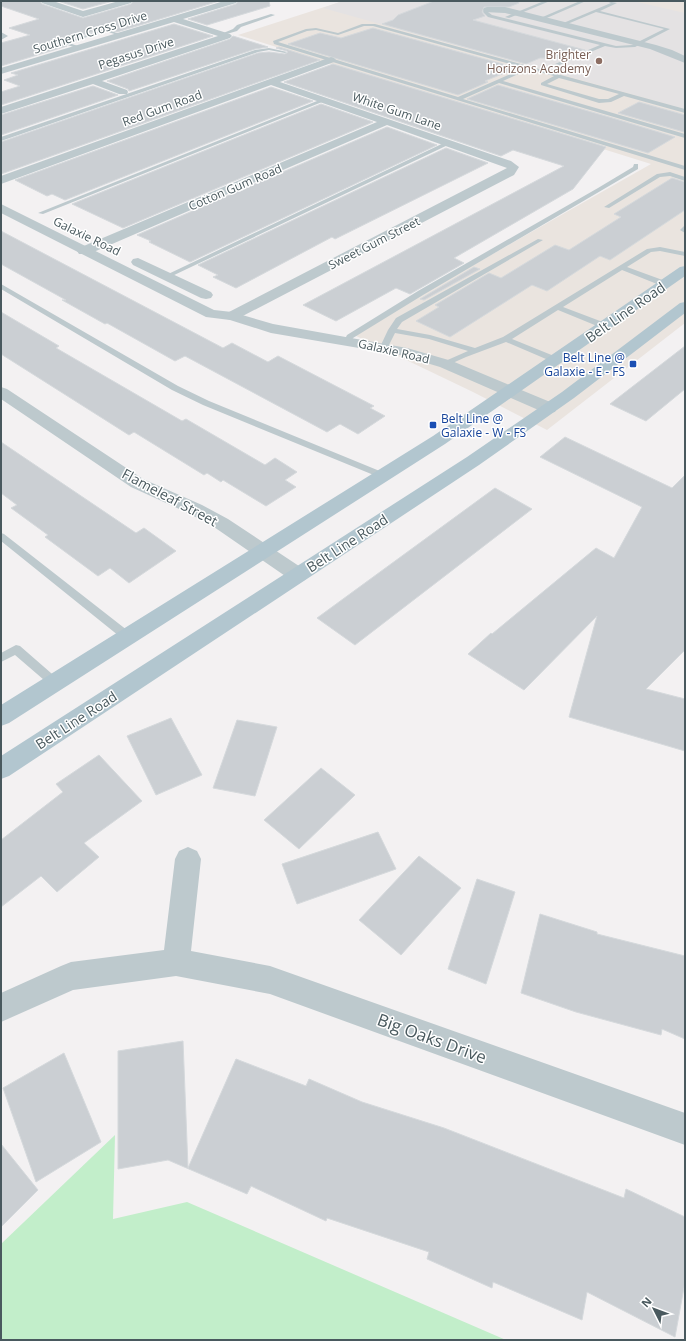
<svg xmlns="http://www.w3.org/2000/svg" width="686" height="1341" viewBox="0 0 686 1341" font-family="'Open Sans',sans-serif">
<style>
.commercial{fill:#eae4df}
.education{fill:#e4e2e3}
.green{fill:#c2eeca}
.building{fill:#cbcfd3;stroke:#d5d9dc}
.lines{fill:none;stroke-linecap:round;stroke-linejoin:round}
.service{fill:#bdc9cd;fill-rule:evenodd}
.minor{fill:#bdc9cd;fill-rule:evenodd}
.tertiary{fill:#bdc9cd;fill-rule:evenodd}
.primary{fill:#b2c6cf;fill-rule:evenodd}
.education-dot{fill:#8d6e63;stroke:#fff;stroke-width:1.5}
.transit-dot{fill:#1a4fb4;stroke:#fff;stroke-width:1.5}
.labels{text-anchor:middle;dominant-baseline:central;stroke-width:3;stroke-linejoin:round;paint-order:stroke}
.far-street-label{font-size:12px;fill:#49595e;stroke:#fff}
.far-education-label{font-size:12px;fill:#785e54;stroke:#fff;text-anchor:end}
.far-transit-label{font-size:12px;fill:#164399;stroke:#fff;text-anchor:end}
.street-label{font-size:14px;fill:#49595e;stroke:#fff}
.near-street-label{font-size:17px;fill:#49595e;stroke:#fff}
</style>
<rect width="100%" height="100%" fill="#f3f1f2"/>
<!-- commercial -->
<path class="commercial" d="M343,1H685V323L547,430L473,392L352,334L651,164L238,35Z"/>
<!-- education -->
<path class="education" d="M343,1H633L685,13V109L323,8Z"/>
<!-- green -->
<path class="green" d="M115,1135L113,1219L187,1202L506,1340H1V1244Z"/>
<!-- building -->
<path class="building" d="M1,1H40L42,4L83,18L131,4L133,1H219L117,32L105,28L61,42L62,44L67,46L1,66V43L30,35L9,28L39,19L1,6Z
M58,1H113L83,9Z
M238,1H269L270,6L207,25L188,19L236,4Z
M434,1H518L519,3L509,7H484L482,12L485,16L473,20L585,50L564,59L540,58L526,64L382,24L393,20L398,15Z
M174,24L213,36L1,105V92L20,86L4,80L18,75L11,73Z
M373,28L517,68L485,81L488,82L458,95L288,44L320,33L341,38Z
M233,36L268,47L255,49L129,91L128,89L107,81L230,39Z
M279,47L320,60L1,174V142L258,53L269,52L285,54L288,52L287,51L276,48Z
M333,64L606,147L573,189L454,258L464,263L410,294L396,288L336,321L303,305L564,166L513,150L501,156L284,82Z
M498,85L609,117L675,137L648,153L467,99Z
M93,86L118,95L1,135V115Z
M271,87L313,101L65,200L52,194L47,196L15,180Z
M639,102L685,115V131L684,132L618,113Z
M321,104L373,122L123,228L72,204Z
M387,127L437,145L190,262L149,242L151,241L137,235Z
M446,148L488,163L335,239L332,237L236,288L213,277L218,275L198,265Z
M672,178L685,182V210L610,260L600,256L547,291L532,285L450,337L416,321L439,307L435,305L489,273L501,278L555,245L569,250L621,217L614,214Z
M1,231L223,348L232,343L268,362L278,356L374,406L370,408L385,416L358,434L340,424L327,432L185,356L175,361L107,323L105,324L62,300H66L1,264Z
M474,267L480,269L424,300L420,299Z
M1,312L59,346L56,348L182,421L186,419L265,465L275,458L297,472L285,480L296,487L266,506L223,480L221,482L207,473L204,475L134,432L129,435L1,354Z
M685,346V389L646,421L610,404Z
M565,437L672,488L685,475V650L646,689L685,699V751L569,717L597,616L524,690L468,654L491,633L492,634L596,548L614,558L642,507L540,457Z
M1,442L136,533L144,528L176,551L129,583L110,568L98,576L45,537L48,535L11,508L17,505L1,493Z
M495,488L532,509L355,645L317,618Z
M171,718L202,775L156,795L127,736Z
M237,720L277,727L255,796L213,788Z
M99,755L142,801L84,843L99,857L57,892L41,876L1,907V840L63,792L56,784Z
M321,768L355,795L299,849L264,820Z
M378,832L396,869L297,904L282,864Z
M419,856L461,888L401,955L359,920Z
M477,879L515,892L486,984L448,969Z
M540,914L597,932V934L685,956V1039L662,1029L661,1035L576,1012L521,993Z
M183,1041L188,1168L236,1059L306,1086L309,1079L362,1102L444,1128L624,1198L626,1189L685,1217V1282L675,1337L587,1292L582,1320L493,1282L492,1288L427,1259L429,1252L327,1218L326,1221L251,1186L247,1194L168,1160L118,1169V1051Z
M64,1053L101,1142L36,1182L3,1088Z
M1,1144L38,1190L1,1227Z"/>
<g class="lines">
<!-- service -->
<path class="service" d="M544,1H550L509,18L505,17Z
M580,1H586L542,20L538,19Z
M606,1L617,3L600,11L670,29L635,47L616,48L605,46L557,66L555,64L600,45L488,17L483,12L485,9H489L488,12L492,15L616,46L632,45L664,29L596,12L565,25L561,24L611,3Z
M271,14L275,15L241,27L237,31L223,35L221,34L233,29L237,25Z
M362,24H375L685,109V113L624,96L611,102L599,103L541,85V83L554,76L529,69L503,81L685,134V138L499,83L463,99L685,166V170L274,44L273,41L306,29L316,28L338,33ZM364,26H373L524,68L458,97L278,42L307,31L316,30L338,35ZM559,78L619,94L608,99H599L547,84Z
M105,29L123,35L121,36L105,31L69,43L81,47L79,49L62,43Z
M269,48L287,52L285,53L269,50L258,52L1,141V137L255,50Z
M322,99L327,100L43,214L38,213Z
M448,141L451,143L450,144L170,277L164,276Z
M634,164H638V169L423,295L353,338L351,343H345L344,341L347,335L418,291L598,188L633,167Z
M670,172L685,177V181L670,176L660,177L609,208L604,207L657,174Z
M685,225V233L680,230Z
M538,239L543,240L402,322L397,329L430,335L475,348L503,337L647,249L660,247L685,252V256L660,251L651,252L627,267L668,282V286H662L622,270L563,307L608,324V328H602L558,310L512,339L559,358V362H553L506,342L466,357L446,366L442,364L443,362L468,351L429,339L395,333L387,349H381L380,347L388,330L396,318Z
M1,284L178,386L209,401L387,474L389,476L387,478H381L203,405L172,390L1,289Z
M1,533L4,534L132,634L133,637L132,640H124L1,541Z
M16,645L20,646L59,680L61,683L59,686L55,687L51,686L15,655L1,662V653Z"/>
<!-- minor -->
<path class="minor" d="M41,1H53L83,11L119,1H132L131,3L83,17L42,3Z
M224,1H237L236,3L183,19L230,34L232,36L230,38L102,81L127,90L128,92L127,94H119L93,84L1,114V107L218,36L174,22L1,74V68Z
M487,7H505L656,45L672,50L685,56V63L650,49L505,13L484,12L483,10L484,8Z
M1,32L8,36L1,40Z
M331,57L334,58L336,60L334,62L280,82L511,161L519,167L514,175L237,319L232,320L227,319L225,316L227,313L507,168L387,125L89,254H79L77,251L79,248L377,122L271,85L1,184V176Z
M1,387L7,389L143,479L202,505L228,519L305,570L308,575L305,580L298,582L291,580L214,527L188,513L131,487L1,399Z
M188,847L197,851L201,859L191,951L270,966L685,1113V1145L270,994L176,976L73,990L1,1022V993L61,966L71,962L164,950L175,859L179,851Z"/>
<!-- tertiary -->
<path class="tertiary" d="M1,204L214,310L232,312L273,324L407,348L452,361L555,404L557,408L555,412L549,413L543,412L440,367L400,355L271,333L230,320L206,317L1,213Z
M138,258L211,292L213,295L211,298L206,299L201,298L133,265L131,262L133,259Z"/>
<!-- primary -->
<path class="primary" d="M685,266V276L445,444L9,723L1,726V705L433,436L680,267Z
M685,302V313L574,398L479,465L9,776L1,779V756L467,457L562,392L680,303Z"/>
</g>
<!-- markers -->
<circle class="education-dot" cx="599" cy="61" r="4"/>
<g class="transit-dot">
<rect x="629" y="360" width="8" height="8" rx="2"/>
<rect x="429" y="421" width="8" height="8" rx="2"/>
</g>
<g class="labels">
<!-- far-street labels -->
<g class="far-street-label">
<text transform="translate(90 32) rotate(-17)">Southern Cross Drive</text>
<text transform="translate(136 53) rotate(-18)">Pegasus Drive</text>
<text transform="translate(162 108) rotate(-20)">Red Gum Road</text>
<text transform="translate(397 111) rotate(19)">White Gum Lane</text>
<text transform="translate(235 187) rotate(-23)">Cotton Gum Road</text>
<text transform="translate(87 236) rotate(26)">Galaxie Road</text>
<text transform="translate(374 243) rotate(-27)">Sweet Gum Street</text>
<text transform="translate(394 351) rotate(13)">Galaxie Road</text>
</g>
<!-- far-education labels -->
<g class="far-education-label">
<text x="591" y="54">Brighter<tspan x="591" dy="14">Horizons Academy</tspan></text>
</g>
<!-- far-transit labels -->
<g class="far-transit-label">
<text x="625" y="357">Belt Line @<tspan x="625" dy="14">Galaxie - E - FS</tspan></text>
<text x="441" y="418" text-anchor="start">Belt Line @<tspan x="441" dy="14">Galaxie - W - FS</tspan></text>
</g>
<!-- street labels -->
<g class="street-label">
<text transform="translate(625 312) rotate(-35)">Belt Line Road</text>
<text transform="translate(170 497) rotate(28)">Flameleaf Street</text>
<text transform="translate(347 543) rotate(-33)">Belt Line Road</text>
<text transform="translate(76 720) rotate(-33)">Belt Line Road</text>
</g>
<!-- near-street labels -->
<g class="near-street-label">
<text transform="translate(432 1038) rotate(20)">Big Oaks Drive</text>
</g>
</g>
<!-- border -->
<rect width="686" height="1341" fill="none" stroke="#49595e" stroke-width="4"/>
<!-- north arrow -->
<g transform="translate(654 1309) rotate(312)" stroke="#ffffff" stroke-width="3" paint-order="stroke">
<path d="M0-3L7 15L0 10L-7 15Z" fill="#49595e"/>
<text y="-6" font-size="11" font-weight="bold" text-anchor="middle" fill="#49595e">N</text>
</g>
</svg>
